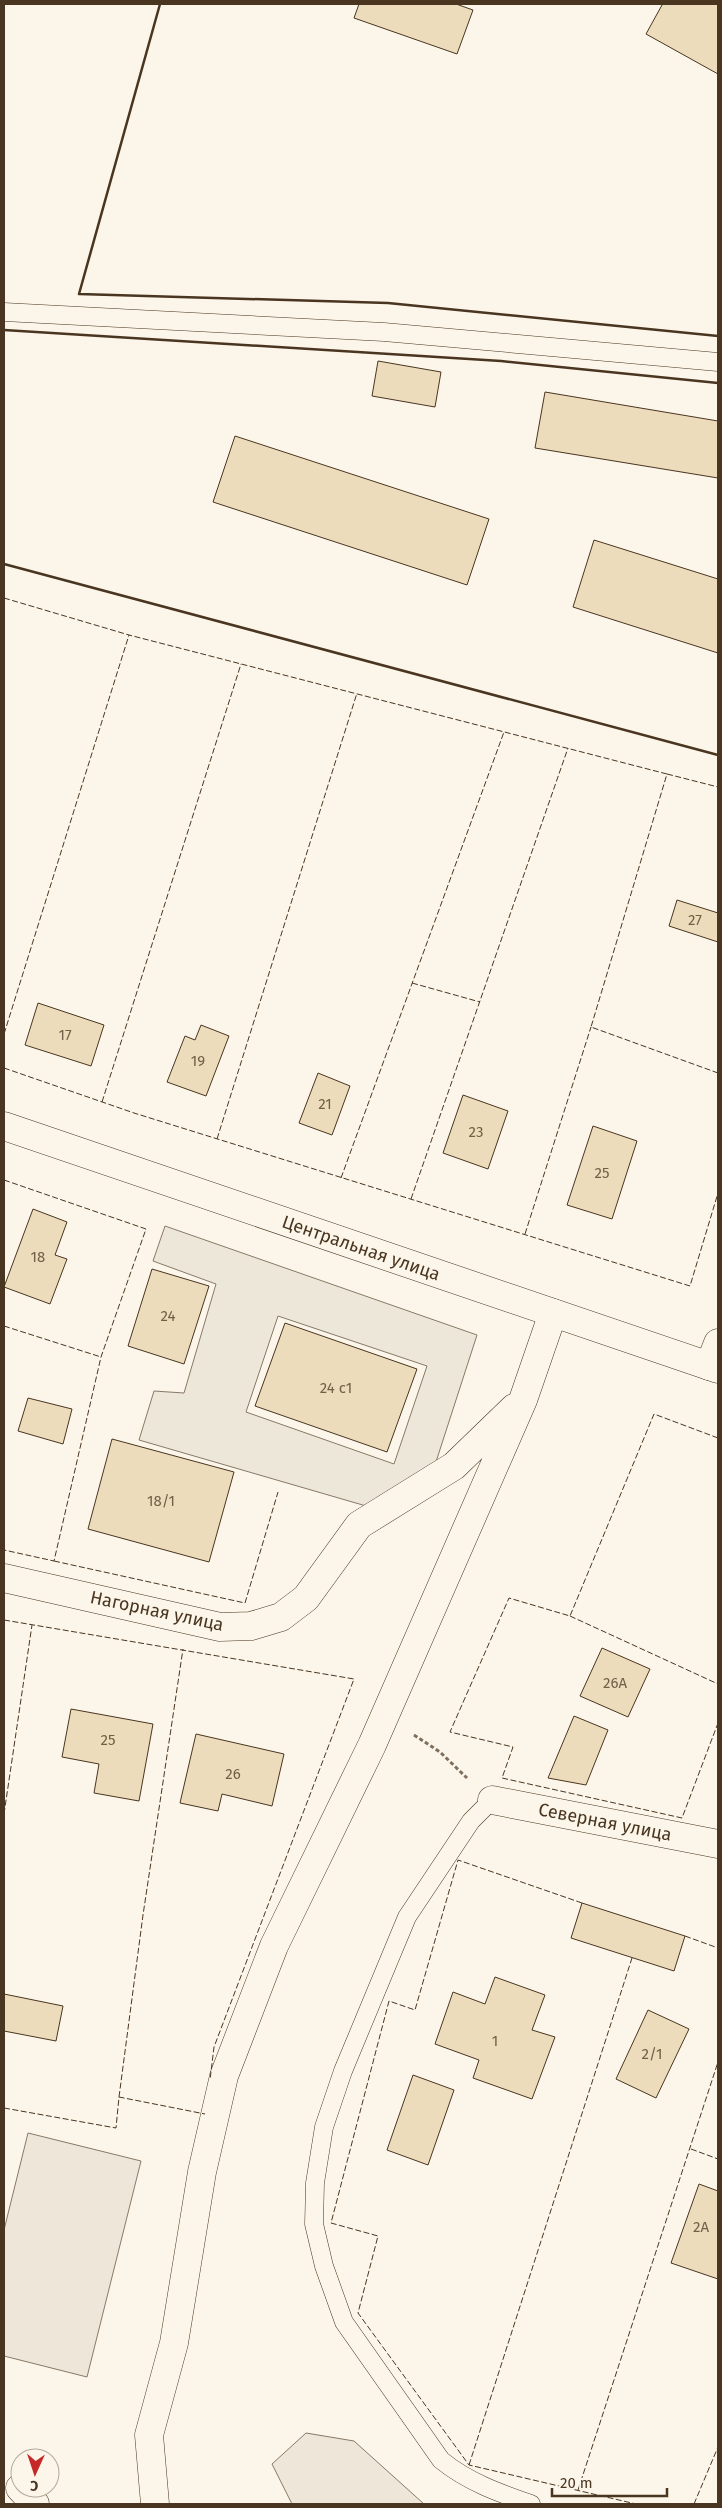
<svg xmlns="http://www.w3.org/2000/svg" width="722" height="2508" viewBox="0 0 722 2508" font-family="'Fira Sans',sans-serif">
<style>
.green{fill:#ede6d9;stroke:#887966}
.parking{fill:#ede7d9;stroke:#887966;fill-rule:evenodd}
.building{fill:#ecdcbc;stroke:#4a3520}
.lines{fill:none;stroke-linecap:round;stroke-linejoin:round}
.service-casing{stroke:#4a3520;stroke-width:19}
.minor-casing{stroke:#4a3520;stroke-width:29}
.secondary-casing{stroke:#4a3520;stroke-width:29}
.path{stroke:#7f6f5c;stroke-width:3;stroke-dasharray:4 2.5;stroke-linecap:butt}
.service{stroke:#fbf6e9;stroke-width:18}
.minor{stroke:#fbf6e9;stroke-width:28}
.secondary{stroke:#fbf6e9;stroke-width:28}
.fence{stroke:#4a3520;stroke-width:1;stroke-dasharray:6 2.5;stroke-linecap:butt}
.wall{stroke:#4a3520;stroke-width:2.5}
.labels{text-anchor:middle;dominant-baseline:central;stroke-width:4;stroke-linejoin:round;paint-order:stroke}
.number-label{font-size:15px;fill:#725f47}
.street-label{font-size:18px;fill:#4a3520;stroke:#fbf6e9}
</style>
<rect width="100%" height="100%" fill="#fbf6e9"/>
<!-- green -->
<path class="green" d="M28,2133L141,2161L87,2377L4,2356V2230Z
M306,2433L354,2441L424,2504H292L272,2464Z"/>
<!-- parking -->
<path class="parking" d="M165,1226L477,1335L434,1468L373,1508L139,1440L154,1391L184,1393L216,1284L153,1261ZM278,1316L427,1366L394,1464L246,1412Z"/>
<!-- building -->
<path class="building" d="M359,4H456L473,10L457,54L354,18Z
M659,4H718V74L646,34L662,5Z
M378,361L441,372L435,407L372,396Z
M545,392L718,421V478L535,448Z
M235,436L489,519L467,585L213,502Z
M594,540L718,579V653L573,607Z
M677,900L718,913V942L669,926Z
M38,1003L104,1025L91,1066L25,1045Z
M201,1025L229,1036L206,1096L167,1082L185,1036L195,1040Z
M318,1073L350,1086L332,1135L299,1123Z
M463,1095L508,1111L488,1169L443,1153Z
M593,1126L637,1141L612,1219L567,1205Z
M33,1209L67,1222L55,1255L67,1259L50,1304L4,1287Z
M152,1269L209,1286L184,1364L128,1346Z
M285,1323L417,1369L387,1452L255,1406Z
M28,1398L72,1409L63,1444L18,1431Z
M112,1439L234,1472L209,1562L88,1529Z
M602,1648L650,1669L628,1717L580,1696Z
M71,1709L153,1724L139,1801L94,1793L99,1764L62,1757Z
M574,1716L608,1730L586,1785L548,1778Z
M196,1734L284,1754L272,1806L222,1794L218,1811L180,1803Z
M582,1903L685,1936L674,1971L571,1938Z
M495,1977L545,1995L532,2030L555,2037L532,2099L473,2078L479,2060L435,2044L453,1992L485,2004Z
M4,1994L63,2006L56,2041L4,2031Z
M648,2010L689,2029L656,2098L616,2079Z
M413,2075L454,2090L428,2165L387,2150Z
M699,2184L718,2191V2279L671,2263Z"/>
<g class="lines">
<defs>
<path id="service" d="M4,312L384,332L718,362
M492,1800L471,1821L407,1917L343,2071L324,2127L315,2183L314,2224L324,2266L344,2322L441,2460C468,2482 499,2493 531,2504"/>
<path id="minor" d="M709,1366L718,1343
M4,1578L220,1627L251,1626L281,1617L306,1598L359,1525L454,1466L514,1408
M492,1800L718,1844
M20,2488L35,2504
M155,2504L149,2435L174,2343L202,2172L224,2076L274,1946L372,1745L523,1400L553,1313"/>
<path id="secondary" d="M4,1126L718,1369"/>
</defs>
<!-- service casing -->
<use href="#service" class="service-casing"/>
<!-- minor casing -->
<use href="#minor" class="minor-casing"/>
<!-- secondary casing -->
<use href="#secondary" class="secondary-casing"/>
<!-- path -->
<path class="path" d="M414,1735L440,1752L467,1778"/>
<!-- service -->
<use href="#service" class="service"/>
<!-- minor -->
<use href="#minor" class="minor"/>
<!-- secondary -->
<use href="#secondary" class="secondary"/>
<!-- fence -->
<path class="fence" d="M4,598L129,635L667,774L591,1027L718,1073
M667,774L718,787
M412,983L480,1002
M4,1034L129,635
M4,1068L134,1113L690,1286L718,1193
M102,1102L241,664
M217,1139L357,693
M341,1178L504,732
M4,1180L146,1229L101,1357L54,1561L4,1550
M411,1199L568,748
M525,1234L591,1027
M4,1326L101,1357
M718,1438L654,1414L570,1616L509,1598L450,1732L513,1747L502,1778L682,1818L718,1723
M54,1561L245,1603L278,1492
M570,1616L718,1684
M4,1620L354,1679L214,2047L210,2080
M4,1814L32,1625
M582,1903L458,1860L415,2010L389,2001L331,2223L378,2236L358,2313L469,2465L636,2504
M685,1936L718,1948
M119,2097L143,1915L183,1649
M4,2108L116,2128L119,2097L205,2114
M691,2149L718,2159
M469,2465L632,1958
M578,2490L718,2062
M694,2504L718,2447"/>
<!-- wall -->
<path class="wall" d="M160,4L79,294L388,303L718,336
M4,330L501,361L718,383
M4,564L718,755"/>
</g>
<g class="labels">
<!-- number labels -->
<g class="number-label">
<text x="695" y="920">27</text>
<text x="65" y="1035">17</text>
<text x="198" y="1061">19</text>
<text x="325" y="1104">21</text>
<text x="476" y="1132">23</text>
<text x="602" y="1173">25</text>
<text x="38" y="1257">18</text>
<text x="168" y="1316">24</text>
<text x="336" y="1388">24 с1</text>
<text x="161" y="1501">18/1</text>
<text x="615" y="1683">26А</text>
<text x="108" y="1740">25</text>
<text x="233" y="1774">26</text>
<text x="495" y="2041">1</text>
<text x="652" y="2054">2/1</text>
<text x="701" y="2227">2А</text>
</g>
<!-- street labels -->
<g class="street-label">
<text transform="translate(361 1248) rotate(19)">Центральная улица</text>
<text transform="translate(157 1611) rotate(12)">Нагорная улица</text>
<text transform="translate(605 1822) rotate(11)">Северная улица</text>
</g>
</g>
<!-- border -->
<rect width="722" height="2508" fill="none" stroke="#4a3520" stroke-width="10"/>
<!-- north arrow -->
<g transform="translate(35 2473) rotate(183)"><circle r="24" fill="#fbf6e9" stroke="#b4a999"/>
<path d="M0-4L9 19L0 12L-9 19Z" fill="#c62828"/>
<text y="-8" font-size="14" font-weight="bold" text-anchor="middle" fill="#4a3520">С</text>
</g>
<!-- scale -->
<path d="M552 2488v8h115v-8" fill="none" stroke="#4a3520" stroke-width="2.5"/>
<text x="560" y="2488" font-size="15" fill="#4a3520" stroke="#fbf6e9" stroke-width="4" paint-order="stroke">20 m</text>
</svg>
